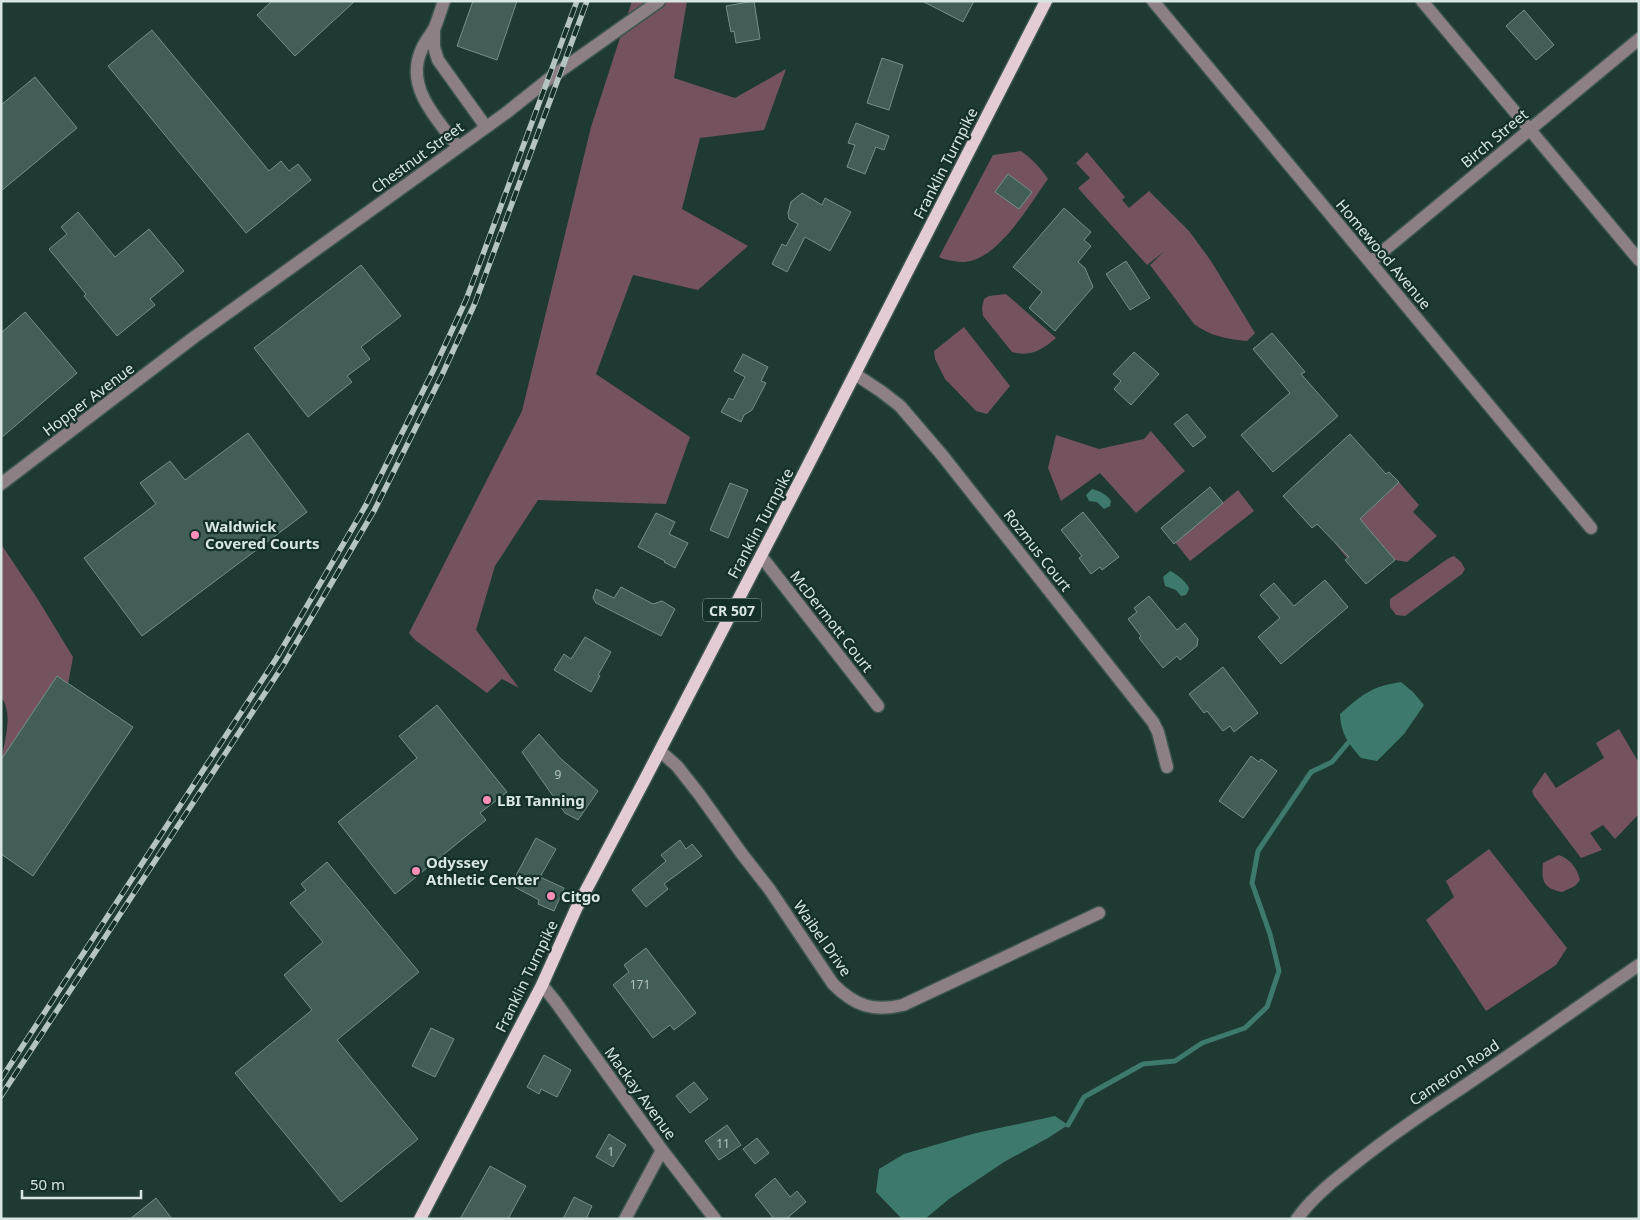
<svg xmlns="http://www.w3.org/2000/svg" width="1640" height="1220" viewBox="0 0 1640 1220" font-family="'Noto Sans',sans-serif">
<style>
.green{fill:#74535f}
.water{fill:#3d7a6d}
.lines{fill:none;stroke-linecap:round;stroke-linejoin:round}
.stream{stroke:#3d7a6d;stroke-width:5}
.building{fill:#435e57;stroke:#749189}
.minor-casing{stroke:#3c554f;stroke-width:15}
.major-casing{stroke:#3c554f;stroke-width:15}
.minor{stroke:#8c8084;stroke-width:12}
.major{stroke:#e4ccd4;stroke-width:12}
.rail-casing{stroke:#b4c5c1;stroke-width:5.5}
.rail{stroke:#152f29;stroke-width:4;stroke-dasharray:11;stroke-linecap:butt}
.poi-dot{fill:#ff8eba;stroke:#152f29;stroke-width:2}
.labels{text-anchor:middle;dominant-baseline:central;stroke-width:4.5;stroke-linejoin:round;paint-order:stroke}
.number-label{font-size:12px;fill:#b2c4bf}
.shield{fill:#152f29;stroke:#9dafaa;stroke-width:1}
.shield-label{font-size:14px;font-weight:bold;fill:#d7e6e2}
.street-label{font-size:15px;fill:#d7e6e2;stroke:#152f29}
.poi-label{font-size:15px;font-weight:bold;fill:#d7e6e2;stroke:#152f29;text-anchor:start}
</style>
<rect width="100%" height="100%" fill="#1f3933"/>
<!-- green -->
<path class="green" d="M632,1H687L674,78L735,98L786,69L764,130L700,138L682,209L748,246L698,290L633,275L596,374L690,437L666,504L538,500L495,566L476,630L519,688L502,679L487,693L415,640L409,633L522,411L591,127Z
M1021,151C1032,159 1040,167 1048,179C1028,206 993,271 954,261C949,260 944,260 939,257L993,155Z
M1087,152L1125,197L1122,200L1129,208L1149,191L1189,231L1211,261L1255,333L1247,341C1227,339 1210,336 1194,324L1150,265L1165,251L1147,265L1078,188L1090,178L1076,163Z
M1006,294L1056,338C1042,350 1031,357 1012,352L983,316L982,308L984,299L989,296Z
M964,327L1010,386L987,414L976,411L945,379L935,359L934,351Z
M1151,431L1185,471L1136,513L1100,473L1061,501L1048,468L1056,435L1099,449L1144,439Z
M1399,482L1419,505L1413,512L1437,536L1407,562L1395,560L1374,536L1347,558L1335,543Z
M1238,490L1254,511L1190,561L1175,542Z
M1,544L37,598L73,657L68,684L2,759C4,740 14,714 1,697Z
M1454,556L1461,562L1465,569L1462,574L1405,616L1396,615L1390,607V599L1449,558Z
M1619,729L1639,763V814L1615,839L1603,825L1590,833L1602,850L1581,858L1534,796L1532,791L1545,772L1556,788L1604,758L1596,743Z
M1489,849L1567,948L1556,965L1486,1011L1426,920L1454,897L1446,881Z
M1559,855C1570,859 1577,868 1580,880L1575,886L1562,892C1544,888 1541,882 1543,863Z"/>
<!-- water -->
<path class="water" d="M1092,489C1099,491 1107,494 1111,501L1110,506L1104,509L1097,502L1089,501L1086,495Z
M1170,571C1174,572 1188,583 1189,588C1189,590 1187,593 1186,595L1181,596L1176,590L1165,586L1163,577Z
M1401,682L1413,692L1424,705L1404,734L1377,761L1361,758C1348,743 1341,734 1340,714C1363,694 1370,687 1401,682Z
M1055,1116L1068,1125L1048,1138L1004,1162L949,1199L925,1219H902L876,1192L879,1169L904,1154L976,1133Z"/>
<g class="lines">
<!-- stream -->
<path class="stream" d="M1068,1125L1084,1097L1143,1064L1175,1061L1202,1043L1245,1028L1267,1007L1279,971L1270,934L1252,883L1258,851L1311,772L1332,762L1348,743"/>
</g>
<!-- building -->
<path class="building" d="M272,1H355L295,56L257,15Z
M473,1H517L497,60L457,46Z
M754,1L760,39L736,43L734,31L731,32L726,6Z
M922,1H974L963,22Z
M1524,10L1554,45L1536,60L1506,26Z
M152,30L269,171L281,161L289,171L298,164L311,180L246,233L108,66Z
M882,58L903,65L889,110L867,103Z
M35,77L77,128L1,191V105Z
M856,123L889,136L884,150L876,147L865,174L847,167L855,145L848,143Z
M1008,174L1032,192L1019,209L995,192Z
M802,193L822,205L825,198L851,212L830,251L805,237L787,272L772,264L782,244L786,246L798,224L789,219L788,213L791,202Z
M1064,208L1091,232L1084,240L1091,246L1078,262L1085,268L1093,287L1055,331L1029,308L1042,292L1013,267Z
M78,212L115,257L149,229L184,271L150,299L155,305L117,336L84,296L86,294L49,249L67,234L61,227Z
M1126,261L1150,298L1130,310L1106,274Z
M361,265L401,316L361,347L370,359L347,376L352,382L308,417L254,348Z
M25,312L77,373L1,438V333Z
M1272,333L1305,372L1301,374L1338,416L1273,472L1241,435L1290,393L1253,349Z
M1134,352L1159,374L1131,405L1114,389L1121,381L1113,374Z
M743,354L768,367L761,381L766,383L752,410L744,415L741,422L721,412L729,398L733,400L745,377L734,371Z
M1187,414L1206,437L1193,447L1174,424Z
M248,433L307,512L142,636L84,558L156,504L140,483L170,461L185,480Z
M1350,434L1386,474L1389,472L1399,482L1360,519L1395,560L1366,584L1345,560L1349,557L1317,524L1312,528L1283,496Z
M730,483L748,490L728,538L710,530Z
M1210,487L1223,503L1174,544L1161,528Z
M1083,512L1119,557L1102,570L1100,567L1091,574L1079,558L1082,556L1061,530Z
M656,513L675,522L669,534L688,543L675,568L664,562L665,561L638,547Z
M1325,580L1348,607L1281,664L1258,637L1280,618L1260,595L1274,583L1294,606Z
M621,587L653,604L662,601L675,609L661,636L596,603L593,598L596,589L614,598Z
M1149,596L1177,630L1185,623L1198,639L1197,646L1180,660L1177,656L1163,668L1139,638L1141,636L1128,619L1137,612L1134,608Z
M585,637L611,652L598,675L600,676L591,692L554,670L564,654L571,659Z
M1223,667L1258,713L1234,732L1230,726L1223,731L1207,711L1204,713L1189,694Z
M57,676L133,727L33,876L1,854V760Z
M437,705L507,792L480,813L486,820L395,894L338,822L417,758L399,736Z
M539,734L560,758L598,791L578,820L565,813L522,752Z
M1251,756L1259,762L1261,759L1277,771L1243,818L1219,801Z
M536,838L556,849L540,877L564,888L554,911L538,904L539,900L511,885Z
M680,840L686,849L692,844L702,856L664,884L668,889L646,907L632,890L666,861L661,855Z
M327,862L419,972L337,1040L418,1139L341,1202L235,1073L312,1010L284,975L323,942L290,903L306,890L301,884Z
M646,948L696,1013L674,1030L670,1025L653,1038L613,985L629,972L624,965Z
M431,1028L454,1039L435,1077L412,1066Z
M544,1055L571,1070L557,1097L541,1089L539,1094L527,1087Z
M694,1082L708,1099L690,1113L676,1096Z
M727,1125L741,1145L719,1160L705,1141Z
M609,1134L626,1145L613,1167L596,1157Z
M757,1138L769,1153L755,1164L743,1149Z
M490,1166L526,1186L508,1219H460Z
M775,1178L790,1197L797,1191L806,1202L786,1219H774L755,1195Z
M574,1197L592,1206L586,1219H563Z
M156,1198L172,1219H130Z"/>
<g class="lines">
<defs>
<path id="minor" d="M444,1C441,10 438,19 435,27C431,35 424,42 421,51C405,88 438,120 458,147
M1153,1L1591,528
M1422,1L1639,260
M434,30V47L438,60L486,127
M1370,262L1639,39
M855,374L882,392L900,406L942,455L1153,722L1158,732L1167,767
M1,484L193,338L506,113L550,78L659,1
M761,556L878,706
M660,751L677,766L699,794L742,854L770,890L833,984C855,1006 873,1012 903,1005L1099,913
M542,985L555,1001L662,1150L715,1219
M625,1219L662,1150
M1297,1219C1310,1200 1328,1185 1346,1171C1381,1142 1419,1116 1457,1091C1518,1050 1578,1007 1639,965"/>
<path id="major" d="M420,1219L542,985L576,909L644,781L804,473L1046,1"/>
</defs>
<!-- minor casing -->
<use href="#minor" class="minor-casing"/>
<!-- major casing -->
<use href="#major" class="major-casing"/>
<!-- minor -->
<use href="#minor" class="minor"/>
<!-- major -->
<use href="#major" class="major"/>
<defs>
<path id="rail" d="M1,1079L276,659L366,505L433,371L466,300L577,1
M1,1096L284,664L375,509L442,375L475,303L587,1"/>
</defs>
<!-- rail casing -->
<use href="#rail" class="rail-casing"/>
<!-- rail -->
<use href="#rail" class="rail"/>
</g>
<!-- markers -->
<g class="poi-dot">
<circle cx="195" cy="535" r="5"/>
<circle cx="487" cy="800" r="5"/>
<circle cx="416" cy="871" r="5"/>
<circle cx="551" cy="896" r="5"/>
</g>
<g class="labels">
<!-- number labels -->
<g class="number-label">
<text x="558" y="774">9</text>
<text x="640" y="984">171</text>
<text x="723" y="1143">11</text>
<text x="611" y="1151">1</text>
</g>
<!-- shield labels -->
<rect class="shield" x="703" y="598.5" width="58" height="23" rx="4"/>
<g class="shield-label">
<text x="732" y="610">CR 507</text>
</g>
<!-- street labels -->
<g class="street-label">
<text transform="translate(1494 138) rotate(-40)">Birch Street</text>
<text transform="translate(417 157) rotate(-36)">Chestnut Street</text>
<text transform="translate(945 163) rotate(-63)">Franklin Turnpike</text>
<text transform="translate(1384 254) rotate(50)">Homewood Avenue</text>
<text transform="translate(88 399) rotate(-37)">Hopper Avenue</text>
<text transform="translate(760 523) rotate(-62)">Franklin Turnpike</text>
<text transform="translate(1038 550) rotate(52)">Rozmus Court</text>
<text transform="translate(832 621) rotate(52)">McDermott Court</text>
<text transform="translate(823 938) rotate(55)">Waibel Drive</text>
<text transform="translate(526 976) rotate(-64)">Franklin Turnpike</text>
<text transform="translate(1454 1072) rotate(-34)">Cameron Road</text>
<text transform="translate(641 1093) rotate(54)">Mackay Avenue</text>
</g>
<!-- poi labels -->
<g class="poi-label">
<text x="205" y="526">Waldwick<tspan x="205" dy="17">Covered Courts</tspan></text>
<text x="497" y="800">LBI Tanning</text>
<text x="426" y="862">Odyssey<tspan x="426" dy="17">Athletic Center</tspan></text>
<text x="561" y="896">Citgo</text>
</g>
</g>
<!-- border -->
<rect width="1640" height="1220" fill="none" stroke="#d7e6e2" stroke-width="5"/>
<!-- scale -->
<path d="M22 1190v8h119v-8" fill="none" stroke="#d7e6e2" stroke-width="2.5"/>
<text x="30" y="1190" font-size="15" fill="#d7e6e2" stroke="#152f29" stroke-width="4" paint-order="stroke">50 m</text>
</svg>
